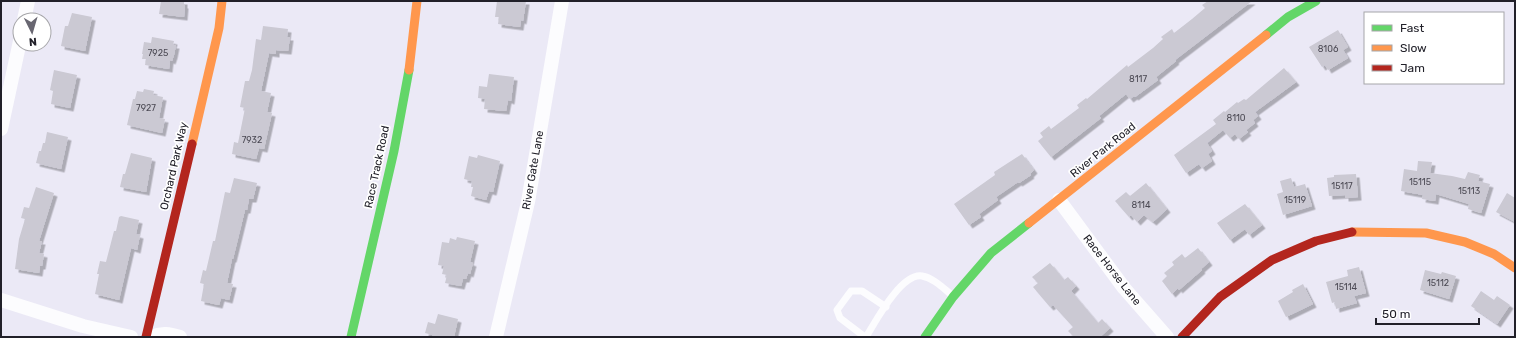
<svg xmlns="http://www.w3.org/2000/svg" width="1516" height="338" viewBox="0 0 1516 338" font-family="Rubik,sans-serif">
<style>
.building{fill:#cbc9d3;filter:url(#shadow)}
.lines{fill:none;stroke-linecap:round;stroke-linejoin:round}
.lane{stroke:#fcfcfe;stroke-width:7}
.street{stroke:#fcfcfe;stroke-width:14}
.fast{stroke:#63d668;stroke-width:9}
.slow{stroke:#ff974d;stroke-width:9}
.jam{stroke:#b3261e;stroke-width:9}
.labels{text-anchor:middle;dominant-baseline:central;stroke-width:3.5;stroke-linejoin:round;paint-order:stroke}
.number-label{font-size:9px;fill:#4c4a54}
.street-label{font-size:11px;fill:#212029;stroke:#fff}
</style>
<defs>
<filter id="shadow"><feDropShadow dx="3.5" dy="3.5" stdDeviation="0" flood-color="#0004"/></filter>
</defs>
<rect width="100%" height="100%" fill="#ebe9f6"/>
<!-- building -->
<path class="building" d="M161,1H184V5H185L184,17L159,14Z
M497,1H526L523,21L521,20L520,27L498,24L499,17H495Z
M1208,1H1252L1175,60L1176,61L1156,77L1158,80L1135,97L1134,96L1130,99L1126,94L1099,116L1101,118L1051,157L1038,141L1043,137L1040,133L1049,126L1051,129L1079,108L1077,105L1086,98L1087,99L1127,65L1128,67L1153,48L1163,39L1161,37L1172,29L1174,33L1192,19L1205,8L1202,5Z
M72,13L92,17L85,51L61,46L65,26H68Z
M263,26L288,29L287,37H290L288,51L276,50V54L269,53L261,91L271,93L267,112L272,113L264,149L259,148L256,159L232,154L234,142L238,143L245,108L240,107L245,81H249L252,70L256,39L261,40Z
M1338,30L1348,47L1343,50L1348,58L1328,70L1325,65L1322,67L1309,47Z
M152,37L174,41L173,45H176L174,55L172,61L170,60L169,69L145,65L146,59H142L143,54H142L144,42L151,43Z
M1284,68L1296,82L1255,112L1258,116L1253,120L1255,123L1246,130L1248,132L1239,139L1235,134L1230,138L1223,130L1207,143L1212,151L1208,154L1212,161L1202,168L1199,164L1186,173L1174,155L1216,124L1213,120L1224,111L1225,112L1237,102L1238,103L1244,99L1246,100Z
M54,70L77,75L70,108L51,104L53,91L50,90Z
M489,74L514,77L511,101L508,100L506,111L484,109L485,99L478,98L479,86L487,87Z
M144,89L154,91L153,95L163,97L159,118L165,119L162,133L127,125L133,99H135L137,91L143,92Z
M47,132L68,137L61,169L36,163L39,151H41L43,143H45Z
M131,153L152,158L146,192L120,187L123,174H125Z
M1022,154L1034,170L1030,174L1031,175L1019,183L1018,182L996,197L998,200L979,214L981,217L969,225L954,204L995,175L994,172Z
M478,155L500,161L493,192L489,191L486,200L471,196L473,187H471L472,181L464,179L469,156L477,158Z
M1418,161L1432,162L1430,173L1452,176L1465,179L1468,172L1480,175L1478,181L1490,184L1481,213L1468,209L1469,204L1436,194L1435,201L1422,199L1423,195L1401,191L1404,169L1417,171Z
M1356,174L1358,197L1345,198V195L1329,196L1327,178L1334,177V175Z
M234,178L257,183L253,199H249L247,210H245L233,259H232L227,283L233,284L229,300L221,298L219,305L201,301L204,284L200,283L203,270L206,271L213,241H215L225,192L230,193Z
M1291,178L1294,187L1305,184L1312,206L1283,215L1277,194L1283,192L1280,181Z
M1146,183L1167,209L1153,222L1144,215L1137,222L1131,215L1129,217L1115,201L1126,192L1130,196Z
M36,187L54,193L39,241H42L39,253L44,254L42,266H40L39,273L15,269L19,239L25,219L21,218L24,207L29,208Z
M1507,193L1515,198V222L1496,212Z
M1245,204L1262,225L1249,235L1245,229L1230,240L1217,223Z
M121,216L139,220L136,234L140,235L137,250L131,248L119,300L95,294L99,274H97L100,261L106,262L114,231H116L119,217Z
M457,237L475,241L470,262L473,263L470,274L468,273L466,279H463L461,286L445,283L447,275L442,274L444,266L438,265L442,242L449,243L450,238L456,240Z
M1198,248L1209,262L1201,269L1202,270L1179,290L1178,288L1172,294L1162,281L1167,276L1164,273L1174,265L1172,262L1182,254L1185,258Z
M1050,263L1064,280L1068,277L1076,286L1071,291L1098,323L1102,319L1110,328L1100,337H1074L1068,331L1073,327L1053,305L1050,307L1033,287L1038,283L1032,277Z
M1359,267L1366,293L1354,296L1357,303L1336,309L1335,302L1332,303L1326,282L1348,276L1347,270Z
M1425,270L1441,274L1442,272L1456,276L1449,299L1420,290Z
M1303,284L1313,304L1286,317L1278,301L1293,292L1292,290Z
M1481,291L1494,300L1497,296L1510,305L1497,324L1471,306Z
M438,314L458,319L454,337H432L433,335L425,333L428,322L435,324Z"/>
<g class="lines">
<!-- lane -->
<path class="lane" d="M865,337L840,318L837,310L851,291H862L886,307
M866,337C876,321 901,273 922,276C934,278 944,289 953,296"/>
<!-- street -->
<path class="street" d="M24,20L28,1
M1,129L20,41
M1059,200L1124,288L1167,337
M1,300L83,326L131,337
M151,337C162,332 170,334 180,337
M496,337L528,202L562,1"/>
<!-- fast -->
<path class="fast" d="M1266,35L1288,17L1316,1
M351,337L394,151L409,70
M925,337L953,297L991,253L1029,223"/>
<!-- slow -->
<path class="slow" d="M409,70L417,1
M192,144L219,28L222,1
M1029,223L1266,35
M1352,232L1426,233L1465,242L1494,254L1515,268"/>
<!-- jam -->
<path class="jam" d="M146,337L192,144
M1182,337L1220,297L1272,260L1316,241L1352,232"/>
</g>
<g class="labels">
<!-- number labels -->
<g class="number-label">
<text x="1328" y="49">8106</text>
<text x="158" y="53">7925</text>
<text x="1138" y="79">8117</text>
<text x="146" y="108">7927</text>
<text x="1236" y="118">8110</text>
<text x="252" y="140">7932</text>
<text x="1420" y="182">15115</text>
<text x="1342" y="186">15117</text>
<text x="1469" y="191">15113</text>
<text x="1295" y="200">15119</text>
<text x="1141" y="205">8114</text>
<text x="1438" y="283">15112</text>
<text x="1346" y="287">15114</text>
</g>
<!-- street labels -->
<g class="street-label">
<text transform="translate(1103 150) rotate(-39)">River Park Road</text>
<text transform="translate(174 166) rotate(-77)">Orchard Park Way</text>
<text transform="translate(377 167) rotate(-78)">Race Track Road</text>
<text transform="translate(533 170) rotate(-80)">River Gate Lane</text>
<text transform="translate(1112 270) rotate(52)">Race Horse Lane</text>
</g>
</g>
<!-- border -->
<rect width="1516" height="338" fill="none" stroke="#212029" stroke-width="4"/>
<!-- legend -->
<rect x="1364" y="12" width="140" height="72" fill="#ffffff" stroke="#a6a6a9"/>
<rect x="1372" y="25" width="20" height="6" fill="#63d668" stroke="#a6a6a9"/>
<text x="1400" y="32" font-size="12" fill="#212029">Fast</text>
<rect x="1372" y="45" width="20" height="6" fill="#ff974d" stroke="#a6a6a9"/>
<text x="1400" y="52" font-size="12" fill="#212029">Slow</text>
<rect x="1372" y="65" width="20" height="6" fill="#b3261e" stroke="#a6a6a9"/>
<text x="1400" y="72" font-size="12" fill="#212029">Jam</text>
<!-- north arrow -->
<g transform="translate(32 32) rotate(175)"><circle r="19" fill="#ffffff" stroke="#a6a6a9"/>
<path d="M0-3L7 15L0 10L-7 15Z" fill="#686671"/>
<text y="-6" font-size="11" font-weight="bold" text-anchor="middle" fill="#212029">N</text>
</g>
<!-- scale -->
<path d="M1376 318v6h103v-6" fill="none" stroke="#212029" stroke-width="2"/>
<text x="1382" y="318" font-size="12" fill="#212029" stroke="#ffffff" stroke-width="3" paint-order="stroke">50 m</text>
</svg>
